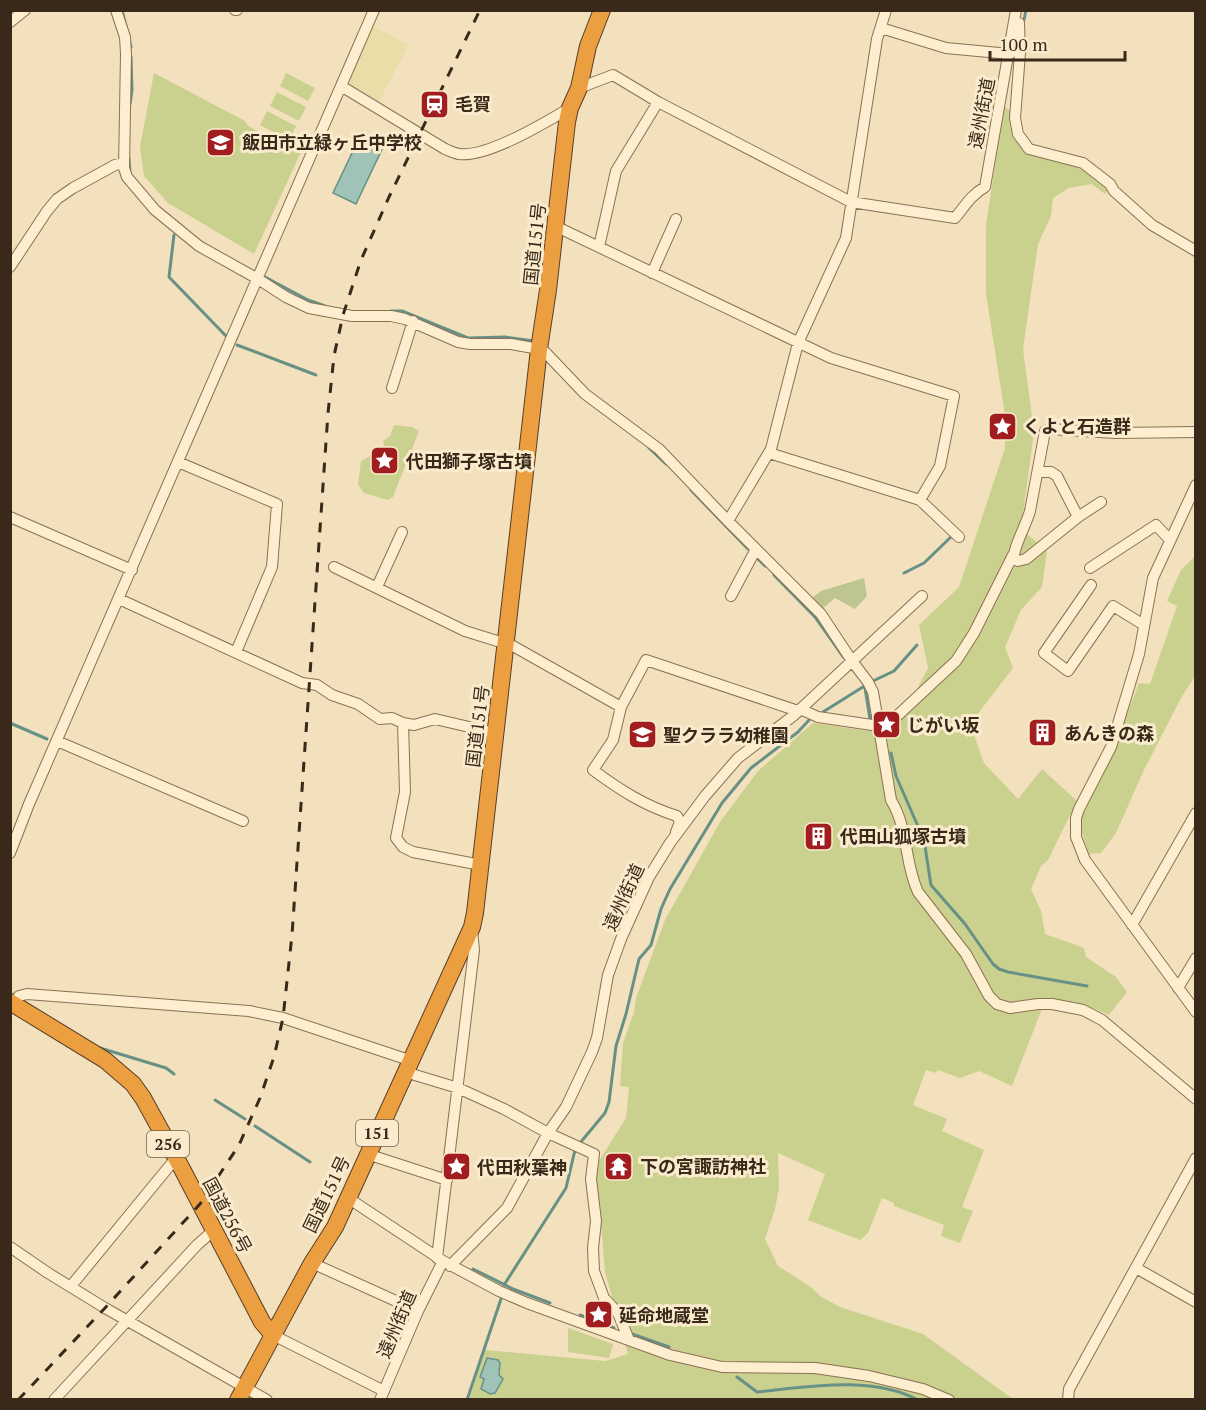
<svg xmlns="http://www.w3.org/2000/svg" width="1206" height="1410" viewBox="0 0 1206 1410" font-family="'PT Serif','Noto Sans JP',serif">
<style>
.farmland{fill:#e9dea8}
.green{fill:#cad18f}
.cemetery{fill:#bfc58f}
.water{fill:#a0c3b8;stroke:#679186;stroke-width:1.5}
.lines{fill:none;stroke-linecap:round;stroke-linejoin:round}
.stream{stroke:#679186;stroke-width:3}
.minor-casing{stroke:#8b7153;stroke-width:12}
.highway-casing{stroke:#583e29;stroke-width:18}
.minor{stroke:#fceecf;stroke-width:10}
.highway{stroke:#ec9f41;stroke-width:16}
.rail{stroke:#39291a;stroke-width:3;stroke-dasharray:10 10;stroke-linecap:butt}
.labels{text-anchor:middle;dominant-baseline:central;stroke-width:6;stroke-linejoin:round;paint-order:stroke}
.shield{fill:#f9ebcc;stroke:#73634f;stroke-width:1.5}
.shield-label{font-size:16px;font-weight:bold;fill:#39291a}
.poi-label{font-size:18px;font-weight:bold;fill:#39291a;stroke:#f9ebcc;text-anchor:start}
.street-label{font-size:18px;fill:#39291a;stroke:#f9ebcc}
</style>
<rect width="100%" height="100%" fill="#f2e1bc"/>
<!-- farmland -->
<path class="farmland" d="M372,26L409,45L379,101L347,84Z"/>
<!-- green -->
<path class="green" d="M154,73L245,121L248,126L301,152L254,254L168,203L144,176L140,147Z
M286,73L315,88L308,101L280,86Z
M277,92L306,107L299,121L270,106Z
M1004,106L1011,112L1013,138L1025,152L1080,168L1108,190L1105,194L1092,184L1069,188L1053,198L1051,216L1038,244L1023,349L1034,432L1021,529L1047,551L1042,587L1021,610L1005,647L1013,668L970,724L984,763L1018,799L1042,769L1077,801L1048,860L1041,866L1031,889L1041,911L1045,934L1084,948L1086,957L1116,977L1127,992L1109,1015L1089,1007L1045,1001L1012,1086L979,1071L960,1078L938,1070L936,1073L926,1070L913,1105L947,1119L942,1131L984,1150L962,1207L973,1211L960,1243L941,1236L944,1225L894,1206V1203L882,1198L868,1233L860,1240L808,1220L825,1174L778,1153L779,1188L775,1209L765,1239L778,1266L811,1287L820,1296L840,1307L923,1334L1013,1399L469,1400L485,1350L605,1361L628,1354L605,1272L599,1199L593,1179L599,1161L626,1118L629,1087L620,1086L623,1043L634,1012L636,998L665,920L720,822L758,771L813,723L868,731L908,706L928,668L919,625L959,587L1005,448V415L986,294V225Z
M267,111L296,126L289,140L260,125Z
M394,425L412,427L419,431L393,497L388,500L364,493L358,485L361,461L385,448L383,441L390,436Z
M1195,556V676L1181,698L1143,772L1116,833L1101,853L1089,854L1079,823L1107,766L1139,683L1150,684L1177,606L1167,601L1181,570Z
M568,1328L613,1344L609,1358L568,1352Z"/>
<!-- cemetery -->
<path class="cemetery" d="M864,578L867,596L855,609L835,598L823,608L812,598L821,591Z"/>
<!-- water -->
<path class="water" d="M362,132L385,143L356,204L333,193Z
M487,1358L498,1360L500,1363L499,1375L503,1379L495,1393L490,1394L481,1389L484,1379L480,1377Z"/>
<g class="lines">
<!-- stream -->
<path class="stream" d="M122,10L131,47
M1024,20L1026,10
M130,104L132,90L131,57
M129,158L130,173
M174,235L169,277L226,336
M265,277L308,300L325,306
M391,311H402L468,338L505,337L534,341
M237,345L316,375
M649,448L666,464
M691,490L748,549
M757,558L765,566
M904,573L924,563L953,535
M774,575L815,617L844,658
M873,681L894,671L917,645
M865,688L870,719
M823,712L866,685
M10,723L47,739
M891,753L896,776L924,840L931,885L965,924L993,964L999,969L1008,972L1087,986
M100,1048L166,1068L174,1074
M215,1100L245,1119
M255,1126L310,1162
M580,1143L605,1113L609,1102L616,1046L626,1014L639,959L651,945L661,909L670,889L722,803L751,768L798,732L810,719
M473,1269L513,1289L550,1303
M504,1285L566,1188L575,1150
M580,1315L614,1328
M632,1334L669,1347
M737,1377L757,1392C807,1387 871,1375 918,1400
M467,1400L501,1299"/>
<defs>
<path id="minor" d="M116,10L125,37L126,54L124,168L127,177L155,210L199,246L258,279L286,297L309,308L352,316H391L405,319L458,342L470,344H511L539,349L545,352L585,394L659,449L728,521L821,614L852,661L868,682L873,692L891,800C909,830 904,862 918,892L966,954L989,996L997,1004L1010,1008L1038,1004H1052L1083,1010L1102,1020L1196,1099
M235,10H237
M10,22L25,10
M1019,23L1020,53L1015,118L1018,134L1029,149L1083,163L1110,184L1114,191L1152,225L1196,251
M881,28L946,48L1010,54
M341,86L445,149C450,151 454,153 459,154C487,158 546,122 570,108
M579,88L613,75L658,102L851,202L955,218C965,206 971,195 985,187L1016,10
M555,226L831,358L954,396L940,466L920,500L769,453
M599,247L616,171L658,102
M10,267L47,211L57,199L73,188L115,165L124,163
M652,273L676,219
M392,388L413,321
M178,462L277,504L272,567L236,652
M1038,472H1051L1057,476L1078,517
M1196,485L1153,578L1139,654L1111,747L1079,809L1076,818V837L1085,860L1196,1012
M920,500L959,537
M1101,502L1078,517L1026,559L1018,561L1014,559C1012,550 1027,523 1030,511L1045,431L1050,429L1115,433L1196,432
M10,517L132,570
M728,521L771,449L798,343L846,238L877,39L886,10
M334,567L465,631L513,646L621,707L613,740L593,770C620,790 645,806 677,816L680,822L676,832
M1090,568L1156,525L1170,540
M1091,585L1044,653L1068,671L1113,606L1144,625
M377,587L402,532
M731,596L756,549
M119,599L302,683L317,685L332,695L358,704L380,719L392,718L403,723
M621,707L646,660L798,711
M800,709L818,717L879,726L897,716L956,661L974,633L1013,555
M57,741L243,821
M10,853L29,804L374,10
M481,865L413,852L403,847L396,838L405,792L403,723L414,725L435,719L495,733
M1132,925L1196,813
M1178,988L1196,958
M13,1003L19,996L27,994L249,1011L283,1018L409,1060
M405,1072L458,1088L504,1109L548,1133L594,1154L591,1179L596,1221L593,1248L594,1271L604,1298L618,1313L629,1340
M367,1154L447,1180
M348,1198L443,1261L499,1291L527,1303L670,1355L722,1367L815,1368L869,1376L923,1389L949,1400
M10,1247L48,1273L105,1308L267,1400
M437,1258L474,950L472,930
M312,1263L418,1311
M450,1266L507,1208L548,1133L566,1107L592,1052L597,1038L608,975L621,939L649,877L670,843L705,796L738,758L793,716L922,596
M1136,1268L1196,1302
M71,1286L176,1158
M273,1335L384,1391
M54,1400L197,1245L214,1230
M380,1400L418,1311L443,1261
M1068,1400L1069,1389L1196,1158"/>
<path id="highway" d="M10,1002L105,1060L133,1084L143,1098L181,1167L262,1322L273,1335
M238,1400L312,1263L335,1227L472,927L475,913L539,349L548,290L567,122L570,108L579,88L588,46L602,10"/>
</defs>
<!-- minor casing -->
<use href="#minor" class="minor-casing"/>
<!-- highway casing -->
<use href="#highway" class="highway-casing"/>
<!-- minor -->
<use href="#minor" class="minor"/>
<!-- highway -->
<use href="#highway" class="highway"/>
<!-- rail -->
<path class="rail" d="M18,1400L105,1308L200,1204L239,1145L260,1098L274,1057L283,1018L292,935L328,413L334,356L343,315L361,260L389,197L480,10"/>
</g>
<!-- icons -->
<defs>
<symbol id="station-square" viewBox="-11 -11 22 22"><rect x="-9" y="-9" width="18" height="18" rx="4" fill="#a11d1f" stroke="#f9ebcc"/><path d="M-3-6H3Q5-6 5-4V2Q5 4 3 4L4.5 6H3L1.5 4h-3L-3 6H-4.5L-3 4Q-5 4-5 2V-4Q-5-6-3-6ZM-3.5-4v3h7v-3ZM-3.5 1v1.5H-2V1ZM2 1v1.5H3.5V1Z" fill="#fff"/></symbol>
<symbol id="school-square" viewBox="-11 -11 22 22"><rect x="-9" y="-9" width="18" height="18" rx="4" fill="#a11d1f" stroke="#f9ebcc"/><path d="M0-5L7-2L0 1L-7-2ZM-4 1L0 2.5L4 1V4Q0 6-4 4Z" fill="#fff"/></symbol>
<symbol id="sight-square" viewBox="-11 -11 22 22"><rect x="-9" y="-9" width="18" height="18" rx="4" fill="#a11d1f" stroke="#f9ebcc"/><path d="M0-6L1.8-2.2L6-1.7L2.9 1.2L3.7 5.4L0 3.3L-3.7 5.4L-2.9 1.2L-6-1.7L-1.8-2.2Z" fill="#fff"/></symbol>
<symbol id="building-square" viewBox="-11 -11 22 22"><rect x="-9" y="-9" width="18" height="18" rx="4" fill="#a11d1f" stroke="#f9ebcc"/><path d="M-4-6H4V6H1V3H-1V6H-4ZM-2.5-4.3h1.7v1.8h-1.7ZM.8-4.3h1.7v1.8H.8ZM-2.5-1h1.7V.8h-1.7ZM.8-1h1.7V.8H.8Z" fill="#fff"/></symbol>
<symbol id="temple-square" viewBox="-11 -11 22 22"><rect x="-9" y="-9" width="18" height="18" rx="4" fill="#a11d1f" stroke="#f9ebcc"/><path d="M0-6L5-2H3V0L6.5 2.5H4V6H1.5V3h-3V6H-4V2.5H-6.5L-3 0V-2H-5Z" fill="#fff"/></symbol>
</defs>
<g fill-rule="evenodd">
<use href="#station-square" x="418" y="88" width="33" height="33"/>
<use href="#school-square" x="204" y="126" width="33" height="33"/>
<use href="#sight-square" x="986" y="410" width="33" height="33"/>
<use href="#sight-square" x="368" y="444" width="33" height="33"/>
<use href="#sight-square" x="870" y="708" width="33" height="33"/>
<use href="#building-square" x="1026" y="716" width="33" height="33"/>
<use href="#school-square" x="626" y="718" width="33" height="33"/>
<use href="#building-square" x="802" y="820" width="33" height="33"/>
<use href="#temple-square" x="602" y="1150" width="33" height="33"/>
<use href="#sight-square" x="440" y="1150" width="33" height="33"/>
<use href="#sight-square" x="582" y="1298" width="33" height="33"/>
</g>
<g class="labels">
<!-- shield labels -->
<g class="shield">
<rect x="356" y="1120" width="42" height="26" rx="4.5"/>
<rect x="147" y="1131" width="42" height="26" rx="4.5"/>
</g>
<g class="shield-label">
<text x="377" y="1133">151</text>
<text x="168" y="1144">256</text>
</g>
<!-- poi labels -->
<g class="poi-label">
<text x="455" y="104">毛賀</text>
<text x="242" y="142">飯田市立緑ヶ丘中学校</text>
<text x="1023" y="426">くよと石造群</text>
<text x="406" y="461">代田獅子塚古墳</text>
<text x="907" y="725">じがい坂</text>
<text x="1064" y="733">あんきの森</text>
<text x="663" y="735">聖クララ幼稚園</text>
<text x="840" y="836">代田山狐塚古墳</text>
<text x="640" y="1166">下の宮諏訪神社</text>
<text x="477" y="1167">代田秋葉神</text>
<text x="619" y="1315">延命地蔵堂</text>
</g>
<!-- street labels -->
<g class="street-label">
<text transform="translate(981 113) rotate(-79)">遠州街道</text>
<text transform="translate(534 244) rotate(-84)">国道151号</text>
<text transform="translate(477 726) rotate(-83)">国道151号</text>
<text transform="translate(623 897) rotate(-65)">遠州街道</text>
<text transform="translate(326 1194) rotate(-64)">国道151号</text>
<text transform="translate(228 1215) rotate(62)">国道256号</text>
<text transform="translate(396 1324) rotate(-67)">遠州街道</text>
</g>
</g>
<!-- border -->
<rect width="1206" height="1410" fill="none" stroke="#39291a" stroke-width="24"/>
<!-- scale -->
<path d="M990 51v9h135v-9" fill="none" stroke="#39291a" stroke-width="3"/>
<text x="999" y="51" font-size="18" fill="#39291a" stroke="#f9ebcc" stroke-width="4.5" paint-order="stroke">100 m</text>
</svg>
